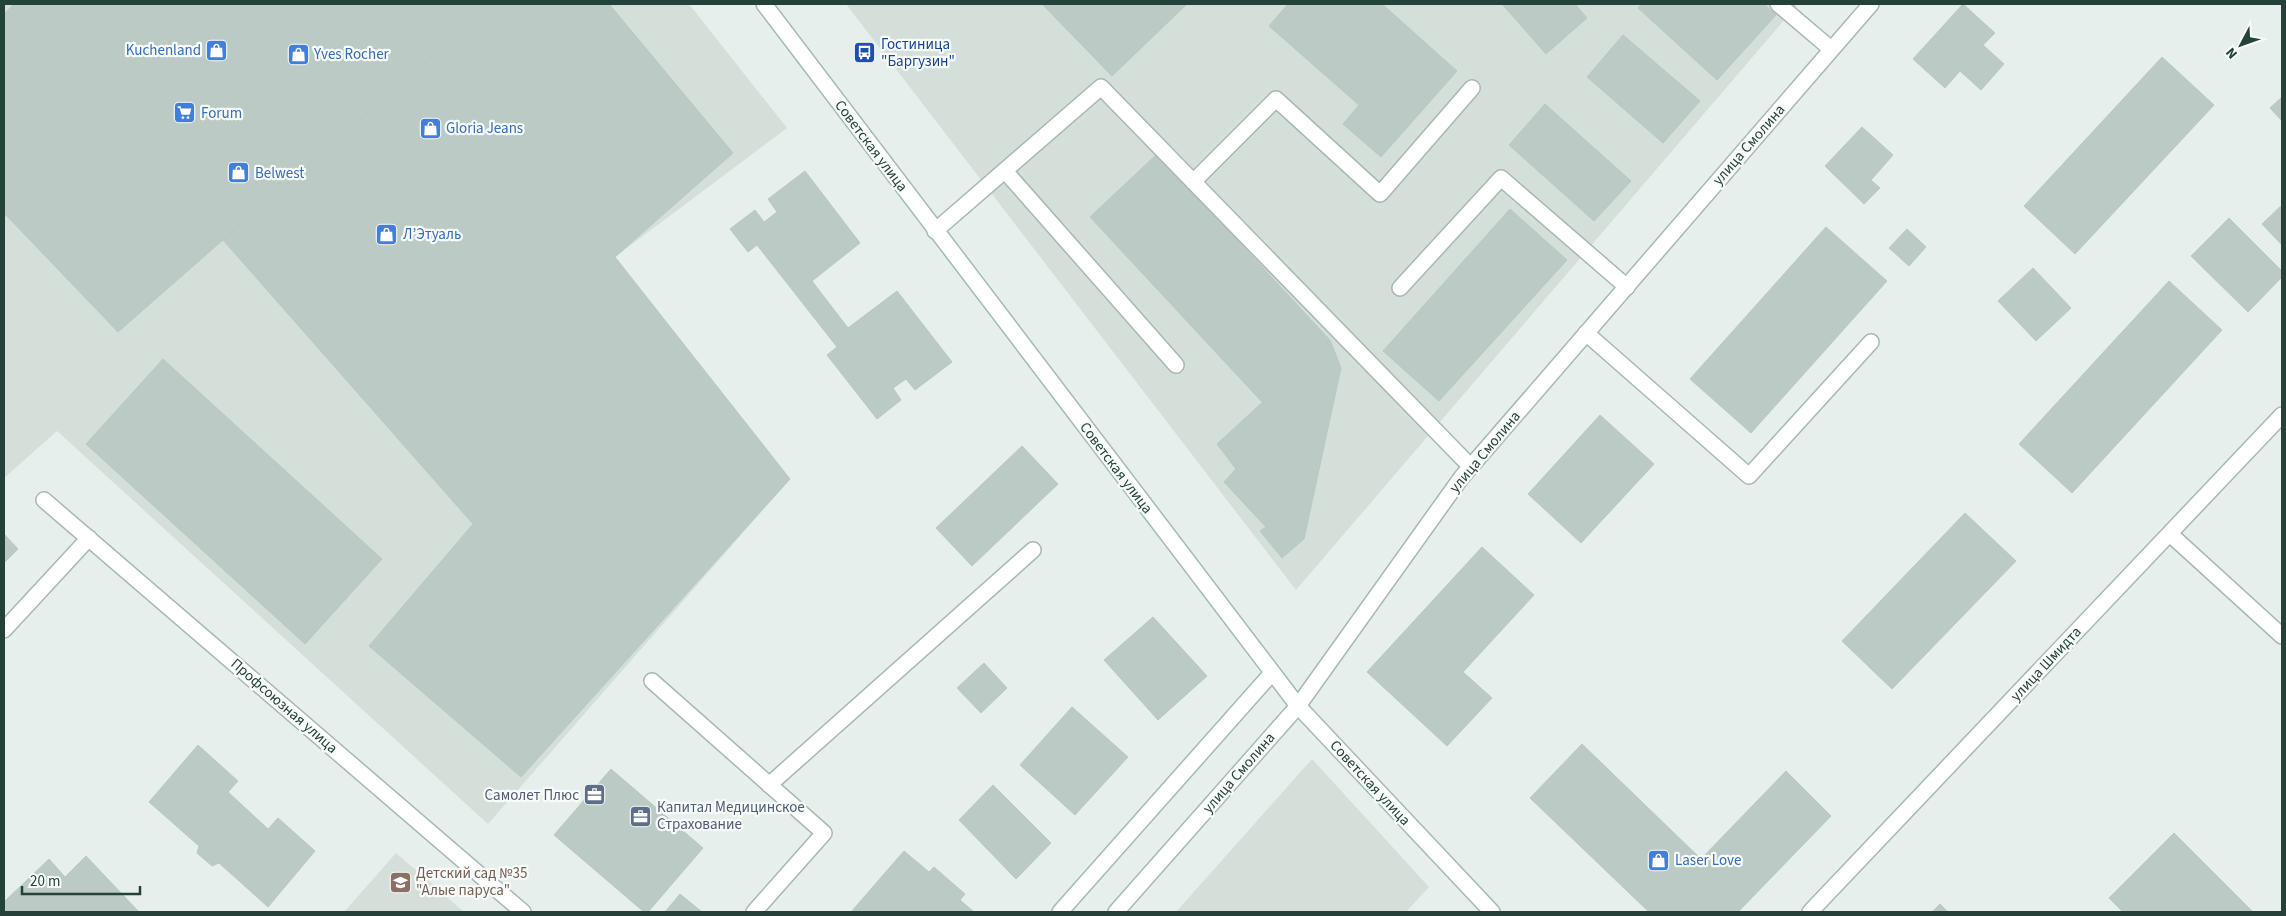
<svg xmlns="http://www.w3.org/2000/svg" width="2286" height="916" viewBox="0 0 2286 916" font-family="'Source Sans 3',sans-serif">
<style>
.built{fill:#d4dfda}
.building{fill:#bbcac4;stroke:#b8c9c2}
.lines{fill:none;stroke-linecap:round;stroke-linejoin:round}
.lane-casing{stroke:#a8b8b2;stroke-width:18}
.street-casing{stroke:#a8b8b2;stroke-width:18}
.secondary-casing{stroke:#a4bbb3;stroke-width:18}
.lane{stroke:#fff;stroke-width:15}
.street{stroke:#fff;stroke-width:15}
.secondary{stroke:#fff;stroke-width:15}
.labels{text-anchor:middle;dominant-baseline:central;stroke-width:4.5;stroke-linejoin:round;paint-order:stroke}
.transit-label{font-size:15px;fill:#164399;stroke:#f7fbf9;text-anchor:start}
.shop-label{font-size:15px;fill:#366cbe;stroke:#f7fbf9;text-anchor:start}
.street-label{font-size:15px;fill:#24423a;stroke:#f7fbf9}
.service-label{font-size:15px;fill:#4e5e75;stroke:#f7fbf9;text-anchor:end}
.education-label{font-size:15px;fill:#785e54;stroke:#f7fbf9;text-anchor:start}
</style>
<rect width="100%" height="100%" fill="#e6efeb"/>
<!-- built -->
<path class="built" d="M4,4H689L787,128L615,257L790,479L488,824L57,431L4,478Z
M846,4H1798L1296,590Z
M1312,759L1429,887L1406,912H1176Z
M396,853L464,912H344Z"/>
<!-- building -->
<path class="building" d="M14,4H492L118,332L4,213V14Z
M492,4H609L733,153L615,257L790,479L521,777L369,646L473,524L223,240Z
M1042,4H1187L1112,76Z
M1288,4H1382L1457,71L1381,157L1343,124L1359,105L1269,26Z
M1502,4H1575L1587,18L1546,54Z
M1642,4H1764L1776,15L1717,80L1638,8Z
M1963,4L1995,33L1983,45L2004,64L1981,90L1960,71L1945,88L1913,59Z
M1623,35L1700,101L1663,143L1587,77Z
M2162,57L2214,105L2075,254L2024,206Z
M2282,97V121L2270,108Z
M1545,104L1631,181L1594,221L1509,145Z
M1862,127L1893,155L1871,180L1880,188L1864,204L1825,166Z
M1157,154L1330,340L1263,403L1090,217Z
M805,171L860,243L812,281L848,328L897,291L952,362L915,390L906,379L893,388L901,400L877,419L827,355L837,347L757,245L748,252L730,229L755,210L764,222L777,212L768,199Z
M2282,205V245L2262,224Z
M1510,209L1567,260L1439,401L1383,351Z
M2229,218L2282,271V277L2248,312L2191,256Z
M1826,227L1887,281L1751,433L1690,379Z
M1907,229L1926,247L1909,266L1889,248Z
M2033,268L2071,308L2036,341L1998,301Z
M2169,281L2222,330L2072,493L2019,444Z
M1330,340L1341,368L1304,539L1282,558L1260,531L1266,527L1224,482L1236,469L1217,444Z
M163,359L382,559L305,644L86,444Z
M1600,415L1654,464L1581,543L1528,494Z
M1022,446L1058,484L972,566L936,528Z
M1965,513L2016,561L1892,689L1842,641Z
M4,534L18,549L4,563Z
M1482,547L1534,595L1463,672L1492,698L1447,746L1367,672Z
M1153,617L1207,676L1158,720L1104,660Z
M984,663L1007,688L981,713L957,688Z
M1072,707L1128,757L1075,815L1020,765Z
M1582,744L1701,859L1786,771L1831,816L1738,912H1649L1530,798Z
M198,745L238,781L228,792L268,829L278,818L315,851L268,907L219,863L212,866L197,853L199,846L149,802Z
M611,769L703,848L648,912H644L554,835Z
M993,785L1051,843L1016,879L959,820Z
M2174,833L2253,912H2123L2109,898Z
M904,851L929,872L934,867L965,894L960,900L974,912H851Z
M86,856L139,912H4V902L49,859L65,877Z
M680,894L702,912H665Z
M1940,904L1948,912H1932Z"/>
<g class="lines">
<defs>
<path id="lane" d="M1778,4L1831,49
M1005,171L1176,365
M1193,182L1276,99L1380,194L1472,88
M935,231L1101,87L1471,467
M1400,288L1501,178L1627,287
M1586,333L1749,476L1871,342
M2170,534L2282,636
M4,630L89,538
M652,681L824,833L754,912
M769,785L1033,550"/>
<path id="street" d="M44,500L523,912
M1298,706L1461,478L1871,4
M1810,912L2282,415"/>
<path id="secondary" d="M764,4L1298,706L1492,912
M1060,912L1272,673
M1116,912L1298,706"/>
</defs>
<!-- lane casing -->
<use href="#lane" class="lane-casing"/>
<!-- street casing -->
<use href="#street" class="street-casing"/>
<!-- secondary casing -->
<use href="#secondary" class="secondary-casing"/>
<!-- lane -->
<use href="#lane" class="lane"/>
<!-- street -->
<use href="#street" class="street"/>
<!-- secondary -->
<use href="#secondary" class="secondary"/>
</g>
<!-- icons -->
<defs>
<symbol id="shop-square" viewBox="-11 -11 22 22"><rect x="-9" y="-9" width="18" height="18" rx="4" fill="#3f7fe0" stroke="#f7fbf9"/><path d="M-5-2.5h2.3a2.7 3.5 0 0 1 5.4 0H5L5.5 6h-11ZM-1.5-2.5h3a1.5 2.3 0 0 0-3 0Z" fill="#fff"/></symbol>
<symbol id="bus-square" viewBox="-11 -11 22 22"><rect x="-9" y="-9" width="18" height="18" rx="4" fill="#1a4fb4" stroke="#f7fbf9"/><path d="M-5-6H5V4H4V6H2V4H-2V6H-4V4H-5ZM-3.5-4V0h7V-4ZM-3.5 1.2v1.5H-2V1.2ZM2 1.2v1.5H3.5V1.2Z" fill="#fff"/></symbol>
<symbol id="supermarket-square" viewBox="-11 -11 22 22"><rect x="-9" y="-9" width="18" height="18" rx="4" fill="#3f7fe0" stroke="#f7fbf9"/><path d="M-6-5.5h2.5l.6 2H6L4.5 2H-2.5L-4.4-4H-6ZM-1.5 3.2a1.3 1.3 0 1 0 .1 0ZM3 3.2a1.3 1.3 0 1 0 .1 0Z" fill="#fff"/></symbol>
<symbol id="office-square" viewBox="-11 -11 22 22"><rect x="-9" y="-9" width="18" height="18" rx="4" fill="#5c6f8a" stroke="#f7fbf9"/><path d="M-6-3h4V-5.5h4V-3h4V5H-6ZM-1-4.5V-3h2v-1.5ZM-6 0V1H6V0Z" fill="#fff"/></symbol>
<symbol id="school-square" viewBox="-11 -11 22 22"><rect x="-9" y="-9" width="18" height="18" rx="4" fill="#8d6e63" stroke="#f7fbf9"/><path d="M0-5L7-2L0 1L-7-2ZM-4 1L0 2.5L4 1V4Q0 6-4 4Z" fill="#fff"/></symbol>
</defs>
<g fill-rule="evenodd">
<use href="#shop-square" x="204" y="38" width="25" height="25"/>
<use href="#bus-square" x="852" y="40" width="25" height="25"/>
<use href="#shop-square" x="286" y="42" width="25" height="25"/>
<use href="#supermarket-square" x="172" y="100" width="25" height="25"/>
<use href="#shop-square" x="418" y="116" width="25" height="25"/>
<use href="#shop-square" x="226" y="160" width="25" height="25"/>
<use href="#shop-square" x="374" y="222" width="25" height="25"/>
<use href="#office-square" x="582" y="782" width="25" height="25"/>
<use href="#office-square" x="628" y="804" width="25" height="25"/>
<use href="#shop-square" x="1646" y="848" width="25" height="25"/>
<use href="#school-square" x="388" y="870" width="25" height="25"/>
</g>
<g class="labels">
<!-- transit labels -->
<g class="transit-label">
<text x="881" y="44">Гостиница<tspan x="881" dy="17">"Баргузин"</tspan></text>
</g>
<!-- shop labels -->
<g class="shop-label">
<text x="201" y="50" text-anchor="end">Kuchenland</text>
<text x="314" y="54">Yves Rocher</text>
<text x="201" y="113">Forum</text>
<text x="446" y="128">Gloria Jeans</text>
<text x="255" y="173">Belwest</text>
<text x="403" y="234">Л’Этуаль</text>
<text x="1675" y="860">Laser Love</text>
</g>
<!-- street labels -->
<g class="street-label">
<text transform="translate(1749 145) rotate(-49)">улица Смолина</text>
<text transform="translate(871 146) rotate(53)">Советская улица</text>
<text transform="translate(1485 452) rotate(-50)">улица Смолина</text>
<text transform="translate(1116 468) rotate(53)">Советская улица</text>
<text transform="translate(2046 664) rotate(-47)">улица Шмидта</text>
<text transform="translate(284 706) rotate(41)">Профсоюзная улица</text>
<text transform="translate(1239 773) rotate(-49)">улица Смолина</text>
<text transform="translate(1370 783) rotate(47)">Советская улица</text>
</g>
<!-- service labels -->
<g class="service-label">
<text x="579" y="795">Самолет Плюс</text>
<text x="657" y="807" text-anchor="start">Капитал Медицинское<tspan x="657" dy="17">Страхование</tspan></text>
</g>
<!-- education labels -->
<g class="education-label">
<text x="416" y="873">Детский сад №35<tspan x="416" dy="17">"Алые паруса"</tspan></text>
</g>
</g>
<!-- border -->
<rect width="2286" height="916" fill="none" stroke="#24423a" stroke-width="10"/>
<!-- north arrow -->
<g transform="translate(2241 45) rotate(229)" stroke="#f7fbf9" stroke-width="4" paint-order="stroke">
<path d="M0-4L9 19L0 12L-9 19Z" fill="#24423a"/>
<text y="-8" font-size="14" font-weight="bold" text-anchor="middle" fill="#24423a">N</text>
</g>
<!-- scale -->
<path d="M22 886v8h118v-8" fill="none" stroke="#24423a" stroke-width="2.5"/>
<text x="30" y="886" font-size="15" fill="#24423a" stroke="#f7fbf9" stroke-width="4" paint-order="stroke">20 m</text>
</svg>
